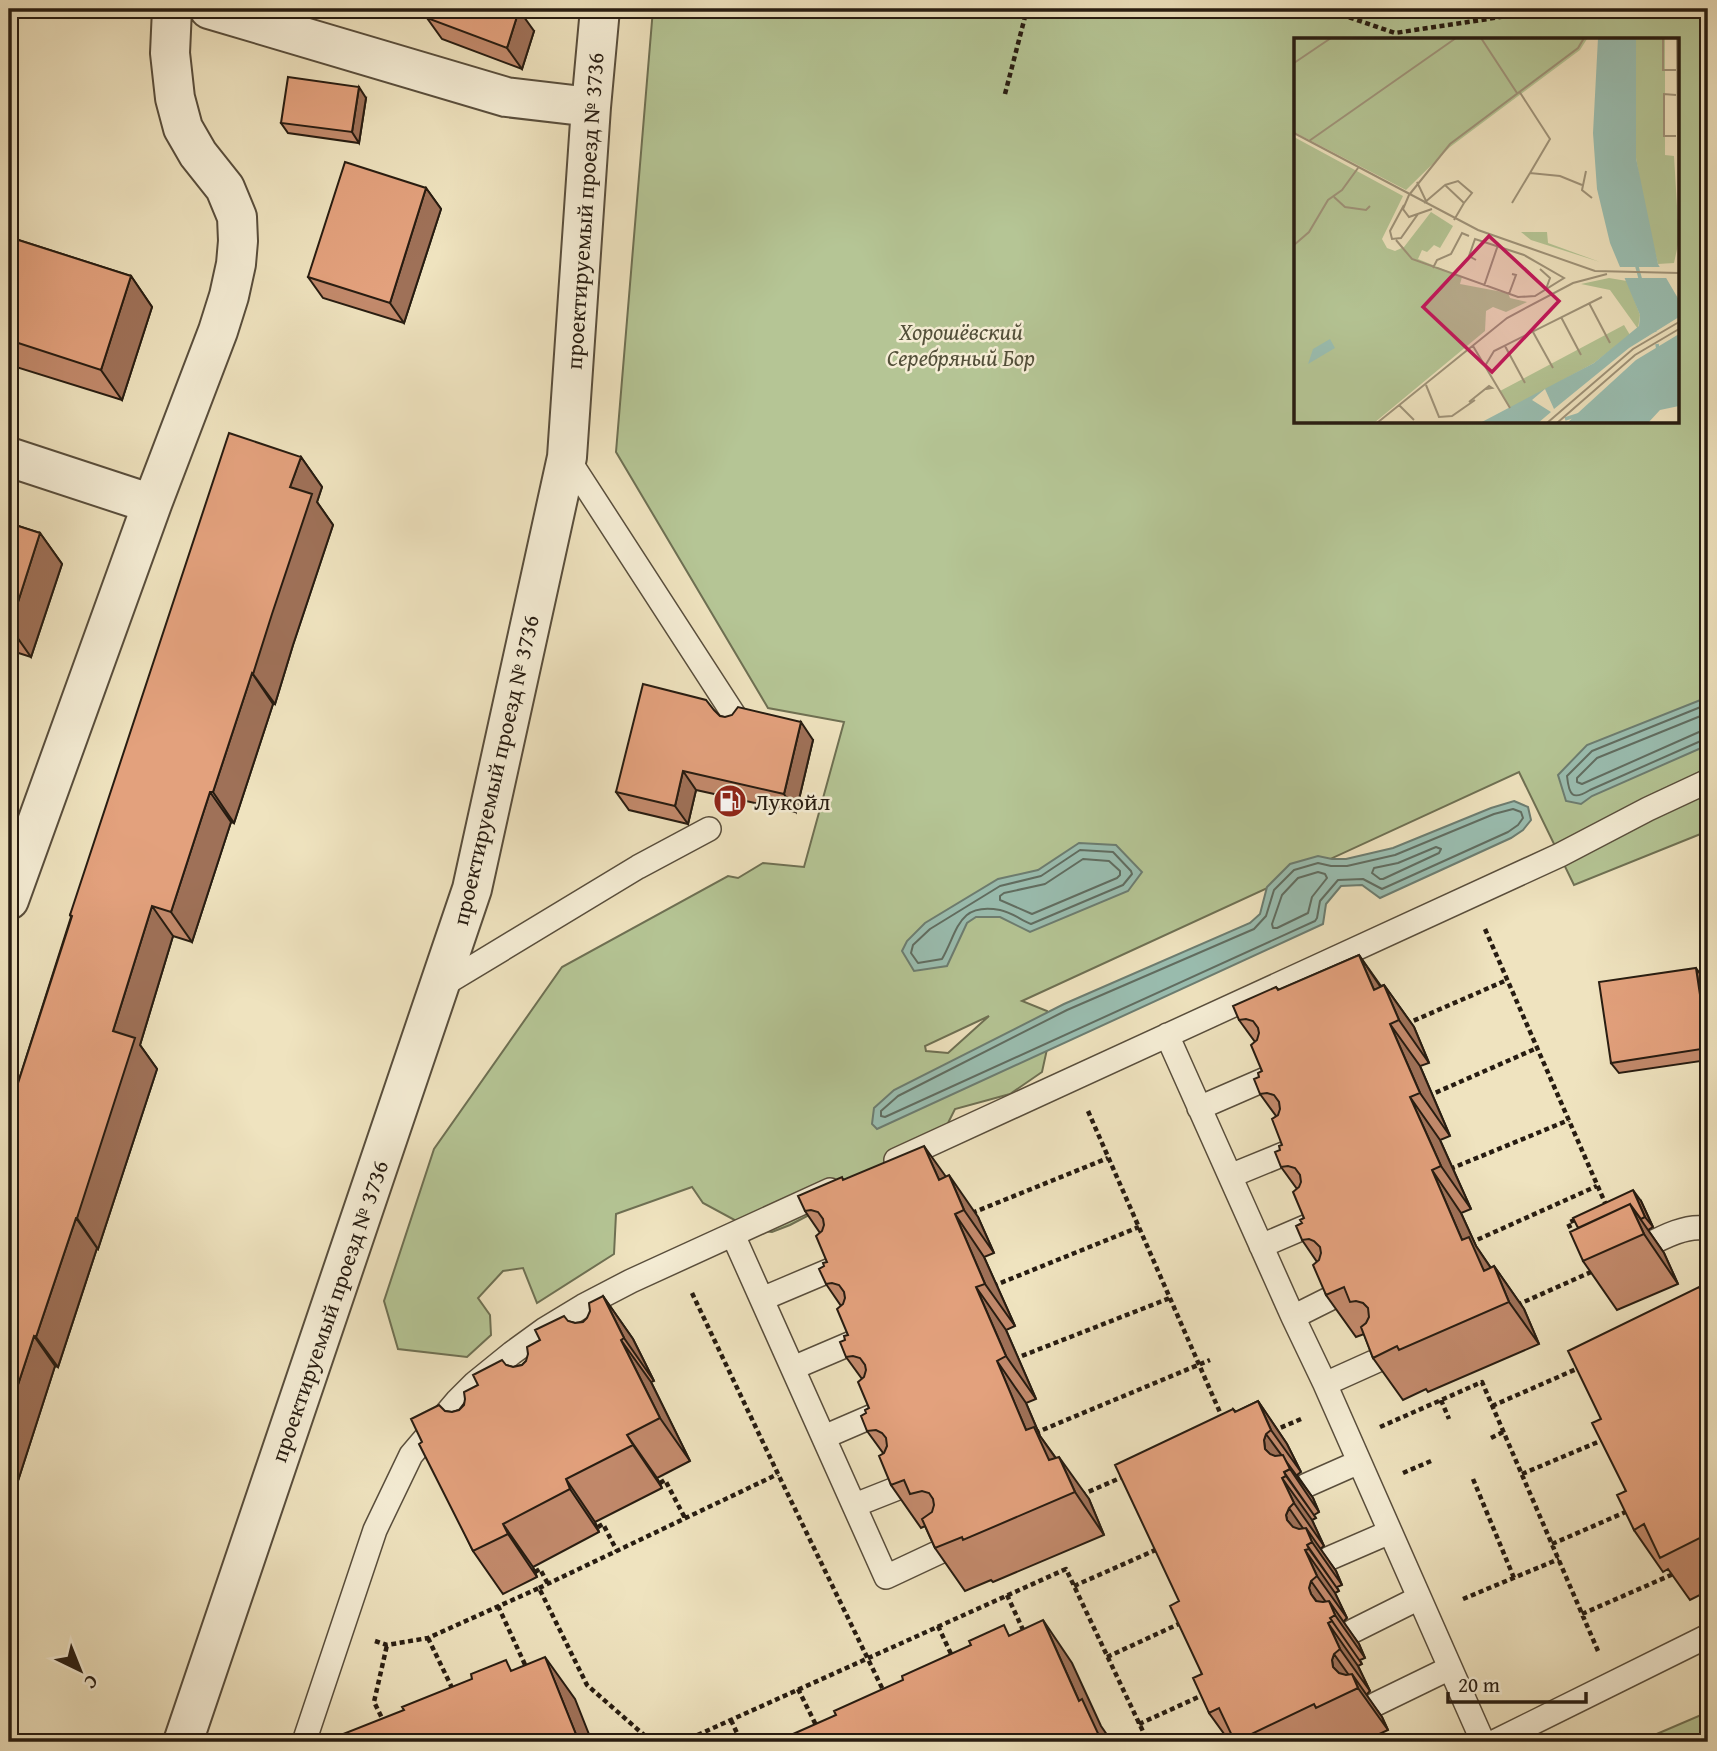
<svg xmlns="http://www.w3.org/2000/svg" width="1717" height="1751" viewBox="0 0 1717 1751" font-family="'Gentium Book Plus',serif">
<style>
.green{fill:#b5c595;stroke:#6e7053;stroke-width:2;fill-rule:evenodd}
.water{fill:#9abeb1;stroke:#6c7d71;stroke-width:2}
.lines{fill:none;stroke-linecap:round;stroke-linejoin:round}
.shore{stroke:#606d61;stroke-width:2}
.service-casing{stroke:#594e3c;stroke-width:26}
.minor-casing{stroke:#594e3c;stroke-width:42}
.path{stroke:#271c11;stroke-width:4.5;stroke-dasharray:5 3.5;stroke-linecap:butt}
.service{stroke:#f5edd5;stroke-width:23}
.minor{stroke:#f5edd5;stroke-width:38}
.wall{fill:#c38a6c;stroke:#271c11;stroke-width:2}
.shaded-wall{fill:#9f7158;stroke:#271c11;stroke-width:2}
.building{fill:#e3a17d;stroke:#271c11;stroke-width:2}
.labels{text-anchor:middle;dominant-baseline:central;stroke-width:5;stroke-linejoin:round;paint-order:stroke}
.street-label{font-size:23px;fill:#271c11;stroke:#f5edd5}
.park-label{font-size:23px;font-style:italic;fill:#524f39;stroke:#f5edd5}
.poi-label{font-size:23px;fill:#271c11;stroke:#f5edd5;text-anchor:start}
.inset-river{fill:none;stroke:#9abeb1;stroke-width:3.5}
.inset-road{fill:none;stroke:#9f9379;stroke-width:2}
.view{fill:#c2185b;fill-opacity:0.15;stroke:#c2185b;stroke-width:3.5}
.inset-edge{fill:none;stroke:#271c11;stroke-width:3.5}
</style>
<rect width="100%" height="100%" fill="#efe3bf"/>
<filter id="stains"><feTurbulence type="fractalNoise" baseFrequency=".00286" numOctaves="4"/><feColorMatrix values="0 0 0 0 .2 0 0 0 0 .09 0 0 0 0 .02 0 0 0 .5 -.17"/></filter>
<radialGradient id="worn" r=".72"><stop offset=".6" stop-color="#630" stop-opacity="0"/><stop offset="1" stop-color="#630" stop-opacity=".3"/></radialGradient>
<!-- green -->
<path class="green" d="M653,9H1708V831L1574,885L1519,772L1022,1001L1047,1011L1051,1031L1042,1072L1010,1094L955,1109L939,1141L859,1189L790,1225L772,1232L753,1230L703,1203L692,1187L616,1214L614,1254L537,1303L523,1268L503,1271L478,1298L490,1315L491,1335L467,1357L398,1349L384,1301L434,1149L562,967L728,876L738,878L763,863L804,867L844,722L768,708L616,452ZM1295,40H1677V422H1295ZM989,1016L948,1053L926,1051L925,1046Z
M1708,1712V1736L1693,1742H1638Z"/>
<!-- water -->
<path class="water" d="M1708,697V745L1592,796L1581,804L1566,801L1558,775L1587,745Z
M1514,801L1528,807L1531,820L1523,830L1511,838L1380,898L1362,885L1341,886L1326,904L1323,924L877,1129L872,1124L874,1108L894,1090L1064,1004L1250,923L1260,914L1267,887L1290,864L1318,856L1332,859H1346L1393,848L1491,808Z
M1079,843L1116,845L1142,872L1128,891L1030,932L1000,917H976L967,923L947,966L914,971L902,951L907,941L925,923L998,879L1038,870Z"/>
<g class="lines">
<!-- shore -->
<path class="shore" d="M1708,704L1592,751L1567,776C1569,795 1572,801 1590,790L1703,740L1708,739
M1708,713L1597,758L1577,778V782L1582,784L1699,732L1708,730
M1513,809L1521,812L1523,818L1518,825L1508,832L1382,889L1363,879L1338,880L1320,901L1317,918L1315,921L885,1117L881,1116V1111L898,1096L1067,1010L1254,929L1266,916L1274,890L1294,870L1318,863L1331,866H1347L1395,855L1494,814Z
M1436,847L1441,849L1439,853L1383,879H1380L1372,873L1374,868L1398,863Z
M1080,850L1113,852L1131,871L1132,874L1123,885L1031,924C1021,920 1011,912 1000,910C958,902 958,931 942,959L918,963L911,953L913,945L930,929L1000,886L1041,876Z
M1083,859L1109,861L1120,871V875L1117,878L1032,914L1000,900V896L1004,893L1045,884Z
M1318,872L1325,874L1327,878L1312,897L1308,913L1277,928H1273L1272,924L1282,895L1298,878Z"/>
<defs>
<path id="service" d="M567,457L738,721
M438,988L638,867L709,829
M1167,1035L1293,1317L1325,1384L1483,1742
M1199,1108L1275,1075
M896,1160L1560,855L1648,809L1708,781
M1230,1176L1296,1149
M733,1235L886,1577L950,1547
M1261,1246L1317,1222
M1630,1254C1651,1244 1685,1222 1708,1229
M762,1299L840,1266
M1293,1317L1337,1295
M793,1368L861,1339
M1325,1384L1385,1357
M824,1437L882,1412
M1307,1485L1359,1462
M855,1505L903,1486
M1330,1558L1390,1532
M1353,1631L1419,1598
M1376,1704L1450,1668
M304,1742L375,1530L411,1455L457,1401L475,1383L512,1353L545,1329L583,1306L631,1281L830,1190
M1494,1742L1708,1636"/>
<path id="minor" d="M209,9L506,97L591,107
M9,457L152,504
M9,900L152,504L218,331L229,296L236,264L238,241L237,217L225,188L198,154L183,128L175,98L170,53L172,9
M183,1742L472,889L567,457L591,107L600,9"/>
</defs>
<!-- service casing -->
<use href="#service" class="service-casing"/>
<!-- minor casing -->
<use href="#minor" class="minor-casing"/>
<!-- path -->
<path class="path" d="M1325,9L1395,33L1514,15L1516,9
M1500,9L1514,15L1525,9
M1005,94L1027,9
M1485,929L1606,1205
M1406,1024L1507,980
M1428,1096L1537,1048
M1088,1111L1222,1417
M1450,1169L1569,1120
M972,1213L1108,1158
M1574,1236L1568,1223L1579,1218
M1470,1243L1597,1186
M1707,1274H1708
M993,1286L1139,1227
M692,1293L778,1474L884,1692
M1517,1305L1591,1272L1590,1269
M1014,1359L1170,1298
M1441,1400L1449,1419
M1492,1406L1581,1367
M1380,1427L1482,1382L1598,1651
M1273,1431L1301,1419
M1035,1433L1210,1360
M1491,1438L1503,1432
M1403,1473L1431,1461
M1522,1474L1605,1439
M1473,1479L1514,1578
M660,1483L665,1480L685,1518
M1081,1495L1125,1476
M598,1527L603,1524L617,1551
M1552,1544L1628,1511
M535,1572L540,1569L548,1584
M1074,1586L1160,1548
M539,1588L778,1474
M1007,1595L1024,1632
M1463,1599L1559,1559
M498,1606L527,1669
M1582,1614L1671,1575L1669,1569
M938,1626L952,1656
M428,1638L454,1692
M375,1641L387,1645L428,1638L539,1588L587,1685L652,1742
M1107,1657L1183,1622
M798,1689L818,1729
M731,1720L741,1742
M385,1724L374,1702L387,1645
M1139,1724L1205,1694
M682,1742L1066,1569L1148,1742"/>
<!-- service -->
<use href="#service" class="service"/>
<!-- minor -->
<use href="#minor" class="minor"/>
</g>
<!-- wall -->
<path class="wall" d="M427,18L534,31L522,69L442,39Z
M366,98L359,143L288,133L281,123Z
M426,188L441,209L404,323L323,298L308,277Z
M9,237L131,276L152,307L122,400L16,367L9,357Z
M301,457L322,487L317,502L333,525L293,645L275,704H273L234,823L231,822L192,942L173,936L140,1045L157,1069L98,1249L97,1248L58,1367L55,1366L16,1487L9,1484V1111L71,917L70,915Z
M9,523L40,533L62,564L31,657L9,650Z
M715,712L720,716L813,740L796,812L696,790L688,824L629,810L616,792Z
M1359,955L1381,986L1384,985L1414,1027L1429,1063L1420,1066L1450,1136L1440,1140L1471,1209L1461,1213L1476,1246L1491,1268L1494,1266L1524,1309L1539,1344L1428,1392L1426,1389L1403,1400L1373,1358L1364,1334L1356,1337L1326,1295L1317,1262L1302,1240V1223L1304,1218L1297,1189L1281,1167L1280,1150L1282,1145L1276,1116L1260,1094L1259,1077L1262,1071L1255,1042L1239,1020L1276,987L1279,990Z
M1703,978L1708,1010V1060L1619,1073L1611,1063Z
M945,1176L978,1217L994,1253L984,1257L1015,1326L1006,1330L1036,1399L1026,1403L1040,1436L1056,1458L1089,1499L1104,1535L993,1582L991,1580L965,1591L935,1548L925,1526L921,1528L891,1485L883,1453L867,1431L866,1413L869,1408L862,1379L846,1357L845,1340L848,1335L841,1306L826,1284L824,1266L827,1262L820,1233L805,1211L844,1180Z
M1641,1201L1653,1227L1648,1230L1664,1253L1678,1284L1617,1310L1583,1261Z
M603,1296L633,1339L654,1381L651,1382L690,1461L657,1478L662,1488L595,1522L599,1532L533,1567L537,1577L503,1594L473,1551L422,1442L445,1411L452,1412L459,1410L478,1385L506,1365L513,1367L522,1365L526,1361L540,1340L568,1321L575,1323L583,1322L587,1318Z
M1708,1300V1591L1690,1600L1668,1569L1663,1572L1634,1530L1626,1491L1601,1419Z
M1258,1401L1287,1444L1301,1472L1297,1475L1313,1498L1319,1512L1314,1515L1316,1518L1312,1520L1324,1546L1320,1549L1336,1571L1342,1585L1337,1587L1339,1591L1335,1593L1347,1618L1343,1622L1359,1644L1365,1658L1360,1660L1362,1664L1358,1666L1370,1691L1366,1695L1382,1717L1388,1730L1362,1742H1230L1209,1713L1202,1674L1179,1601L1233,1409L1236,1412Z"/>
<!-- shaded-wall -->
<path class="shaded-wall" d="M519,10L534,31L522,69L507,48Z
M359,87L366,98L359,143L352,132Z
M426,188L441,209L404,323L390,303Z
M131,276L152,307L122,400L101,370Z
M301,457L322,487L317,502L333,525L293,645L275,704L253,674L290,487Z
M40,533L62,564L31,657L10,627Z
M252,673L273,704L234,823L213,792Z
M801,722L813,740L796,812L784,794Z
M683,771L696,790L688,824L675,806Z
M210,792L231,822L192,942L171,912Z
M152,906L173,936L140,1045L157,1069L98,1249L77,1218L113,1031Z
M1359,955L1388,998L1374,990Z
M1696,968L1703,978L1708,1010V1048Z
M1384,985L1414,1027L1429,1063L1399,1020Z
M1390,1024L1420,1066L1450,1136L1420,1093Z
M1410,1097L1440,1140L1471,1209L1441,1166Z
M924,1146L954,1188L939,1180Z
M1432,1170L1461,1213L1476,1246L1499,1280L1507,1303L1462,1240Z
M949,1175L978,1217L994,1253L964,1210Z
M1633,1190L1641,1201L1653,1227L1645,1217Z
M1630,1204L1664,1253L1678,1284L1644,1234Z
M955,1214L984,1257L1015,1326L985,1284Z
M76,1218L97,1248L58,1367L36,1337Z
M1494,1266L1524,1309L1539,1344L1509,1302Z
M976,1287L1006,1330L1036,1399L1006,1356Z
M603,1296L633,1339L654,1381L624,1338Z
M34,1336L55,1366L16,1487L9,1477V1412Z
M621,1340L651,1382L690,1461L660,1418Z
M997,1361L1026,1403L1040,1436L1064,1470L1054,1468L1026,1430Z
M1258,1401L1287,1444L1301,1472L1271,1430Z
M1266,1434L1313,1498L1319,1512L1290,1469L1284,1472L1316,1518L1286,1476L1265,1449L1264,1440Z
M627,1435L657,1478L662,1488L633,1445Z
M1059,1457L1089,1499L1104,1535L1075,1492Z
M1282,1478L1312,1520L1324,1546L1294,1503Z
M566,1479L595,1522L599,1532L570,1489Z
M1289,1508L1311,1540L1306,1528L1336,1571L1342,1585L1312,1542L1307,1545L1339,1591L1309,1549L1287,1520L1286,1515Z
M503,1524L533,1567L537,1577L508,1534Z
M1305,1550L1335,1593L1347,1618L1317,1576Z
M1311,1581L1335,1615L1330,1618L1362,1664L1332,1621L1311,1594L1309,1588Z
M1329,1601L1359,1644L1365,1658L1335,1615Z
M1043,1620L1072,1663L1101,1726L1112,1742H1102L1079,1701Z
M1328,1623L1358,1666L1370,1691L1340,1649Z
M1334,1654L1358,1688L1351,1691L1333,1667L1332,1660Z
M545,1657L575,1699L592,1742H579Z
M1352,1674L1382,1717L1388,1730L1358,1688Z"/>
<!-- building -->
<path class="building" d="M431,9H516L519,10L507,48L427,18Z
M288,77L359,87L352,132L281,123Z
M345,162L426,188L390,303L308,277Z
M9,237L131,276L101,370L9,340Z
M229,433L301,457L290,487L312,494L272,614L253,674L252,673L213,792H210L171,912L152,906L113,1031L135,1038L77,1218H76L36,1337L34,1336L9,1412V1111L72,916L70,915Z
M9,523L40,533L10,627H9Z
M643,684L706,700L714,710L720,716L725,717L732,715L738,707L801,722L784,794L683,771L675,806L616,792Z
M1708,831V867L1701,833Z
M1359,955L1374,990L1384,985L1399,1020L1390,1024L1420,1093L1410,1097L1441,1166L1432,1170L1462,1240L1469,1237L1484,1271L1494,1266L1509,1302L1399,1350L1397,1346L1373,1358L1361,1327L1366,1323L1369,1317L1368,1308L1363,1303L1356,1301L1350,1302L1344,1287L1326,1295L1313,1265L1319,1260L1321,1253L1320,1247L1314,1241L1309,1239L1302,1240L1296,1226L1302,1223L1300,1220L1304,1218L1293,1192L1299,1187L1301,1182L1300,1175L1295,1168L1288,1166L1281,1167L1275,1152L1280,1150L1279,1146L1282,1145L1272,1119L1278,1115L1280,1109L1279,1102L1274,1095L1267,1093L1260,1094L1254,1079L1259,1077L1258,1073L1262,1071L1251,1045L1257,1040L1259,1033L1258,1028L1253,1021L1246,1019L1239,1020L1233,1006L1276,987L1278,990Z
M1696,968L1708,1048L1611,1063L1599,982Z
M924,1146L939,1180L949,1175L964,1210L955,1214L985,1284L976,1287L1006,1356L997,1361L1026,1430L1034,1427L1049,1460L1059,1457L1075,1492L963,1540L962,1537L935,1548L922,1519L932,1512L934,1505L933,1499L929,1493L922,1491L910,1494L904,1480L891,1485L879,1456L884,1453L887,1446L886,1438L882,1433L876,1430L867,1431L861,1416L866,1413L865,1410L869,1408L858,1382L864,1377L866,1370L865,1365L860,1358L853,1356L846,1357L840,1342L845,1340L844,1336L848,1335L837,1309L843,1304L845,1298L844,1292L839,1285L832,1283L826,1284L819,1269L824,1266L823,1263L827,1262L816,1236L822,1231L824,1225L823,1219L818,1212L811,1210L805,1211L798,1196L842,1177L843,1180Z
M1633,1190L1645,1217L1641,1219L1630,1204L1578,1228L1573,1218Z
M1630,1204L1644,1234L1583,1261L1570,1232Z
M1699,1287L1708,1305V1534L1660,1558L1644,1524L1634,1530L1617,1495L1626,1491L1592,1423L1601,1419L1568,1351Z
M603,1296L624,1338L621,1340L660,1418L627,1435L633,1445L566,1479L570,1489L503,1524L508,1534L473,1551L419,1444L422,1442L411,1419L439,1405L445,1411L452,1412L459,1410L464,1405L465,1399L464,1392L478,1385L473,1375L502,1360L506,1365L513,1367L522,1365L526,1361L528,1354L527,1347L540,1340L535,1330L564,1316L568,1321L575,1323L583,1322L587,1318L590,1311L589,1303Z
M1258,1401L1271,1430L1266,1434L1264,1440L1265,1449L1270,1454L1275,1456L1283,1455L1290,1469L1284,1472L1286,1476L1282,1478L1294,1503L1289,1508L1286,1515L1287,1520L1293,1527L1299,1529L1306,1528L1312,1542L1307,1545L1309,1549L1305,1550L1317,1576L1311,1581L1309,1588L1311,1594L1316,1601L1323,1602L1329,1601L1335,1615L1330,1618L1332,1621L1328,1623L1340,1649L1334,1654L1332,1660L1333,1667L1339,1673L1346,1675L1352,1674L1358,1688L1316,1708L1314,1704L1235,1742L1219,1708L1209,1713L1193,1678L1202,1674L1170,1606L1179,1601L1115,1465L1233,1409L1235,1412Z
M1043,1620L1079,1701L1082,1699L1102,1742H775L836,1715L834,1711L903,1680L902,1676L971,1645L969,1641L1004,1625L1009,1636Z
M545,1657L579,1742H335L333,1738L404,1710L402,1707L472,1679L471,1674L506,1660L511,1671Z"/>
<!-- icons -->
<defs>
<symbol id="fuel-disc" viewBox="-11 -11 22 22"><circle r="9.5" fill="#8f2418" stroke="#f5edd5"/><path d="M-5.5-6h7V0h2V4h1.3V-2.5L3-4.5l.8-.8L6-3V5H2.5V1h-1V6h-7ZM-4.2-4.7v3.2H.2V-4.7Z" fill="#fff"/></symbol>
</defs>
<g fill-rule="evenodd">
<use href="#fuel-disc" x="711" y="782" width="38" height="38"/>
</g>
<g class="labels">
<!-- street labels -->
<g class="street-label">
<text transform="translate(584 211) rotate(-86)">проектируемый проезд № 3736</text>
<text transform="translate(495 770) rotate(-77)">проектируемый проезд № 3736</text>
<text transform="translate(329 1311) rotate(-71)">проектируемый проезд № 3736</text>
</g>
<!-- park labels -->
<g class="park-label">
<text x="961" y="331">Хорошёвский<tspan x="961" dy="26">Серебряный Бор</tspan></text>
</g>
<!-- poi labels -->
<g class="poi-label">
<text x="754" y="801">Лукойл</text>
</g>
</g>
<!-- overview -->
<g transform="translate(1294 38)">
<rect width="385" height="385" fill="#efe3bf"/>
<path d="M0,0H304L293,1L286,12L156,109L112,152L0,94ZM342,0H371V117L380,118L385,202L380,225L364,226L352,179L342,120ZM0,99L109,158L88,201L93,210L101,213L110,209L137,174L159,188L146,210L140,207L133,214L128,212L124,221L168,239L166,246L214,255L216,260L233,264L212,274L199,269L192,273L191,293L80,385H0ZM227,194H253L254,205L306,224L237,202ZM315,240L333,243L346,277L344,291L316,252L287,246ZM330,287L336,297L300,325L216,371L206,353Z" fill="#b5c595"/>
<path d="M304,0H342V120L364,226L385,262V368L366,372L354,385H186L300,325L345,288L346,277L316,205L303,151L299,95ZM36,301L41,310L14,326L19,311Z" fill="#9abeb1"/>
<path d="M322,229H369L376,240H327ZM385,279V296L342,322L273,385H244L257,374L238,362L251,351L260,371L335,310Z" fill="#efe3bf"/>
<path class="inset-river" d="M306,0L317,24L316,87L324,160L361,294M271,381L300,372L343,335L364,312L363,306"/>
<path class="inset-road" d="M187,0L223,55M369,0V32H382M383,0L385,184M0,25L37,0M225,53L256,101L236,135M382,57L370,56V98H382M0,95L184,192L301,233L385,235M15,103L162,0M292,133L288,152L298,160M123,144L133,165M151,147L164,143L178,155L170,165M115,157L156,106L284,10L290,0M40,159L51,169L72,172L76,168M113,162L115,157L109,171L115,179L138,171M130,165L151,147L170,165L160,182M218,165L236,135L266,138L288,147M110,167L96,193L98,201L107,200L124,176M102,202L118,221L224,259L241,258L270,240L230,217L181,201L175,218L182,222M0,207L15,194L34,162L48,152L64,130M139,230L143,222L157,216L168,195L175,198M246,231L256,240L252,251M190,248L204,207M215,256L222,237L218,236M295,265L316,305M267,279L287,317M239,294L259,330M179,308L216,370M211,308L231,345M191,328L200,313L308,259M132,347L145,379L158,378L181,362M175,364L195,348L198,350L192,351M105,367L120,382M83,385L213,280L279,245L313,236M253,385L339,311L385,284M263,385L341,317L385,291"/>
<path class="view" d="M195,198L265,263L198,334L129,269Z"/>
<rect width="385" height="385" class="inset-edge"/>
</g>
<!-- margin -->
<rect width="1717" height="1751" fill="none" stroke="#efe3bf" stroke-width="35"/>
<rect x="10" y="10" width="1696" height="1730" fill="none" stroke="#271c11" stroke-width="3.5"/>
<rect x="18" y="18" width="1682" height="1716" fill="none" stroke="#271c11" stroke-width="2"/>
<!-- north arrow -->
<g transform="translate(80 1670) rotate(137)" stroke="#f5edd5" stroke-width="5" paint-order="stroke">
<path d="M0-5L12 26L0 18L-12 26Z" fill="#271c11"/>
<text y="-10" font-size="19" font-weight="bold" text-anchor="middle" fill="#271c11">С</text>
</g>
<!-- scale -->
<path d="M1448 1692v10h138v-10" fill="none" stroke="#271c11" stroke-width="3.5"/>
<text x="1458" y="1692" font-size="21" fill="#271c11" stroke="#f5edd5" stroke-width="5" paint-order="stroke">20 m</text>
<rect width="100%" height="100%" filter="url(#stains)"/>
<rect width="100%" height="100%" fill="url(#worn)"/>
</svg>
